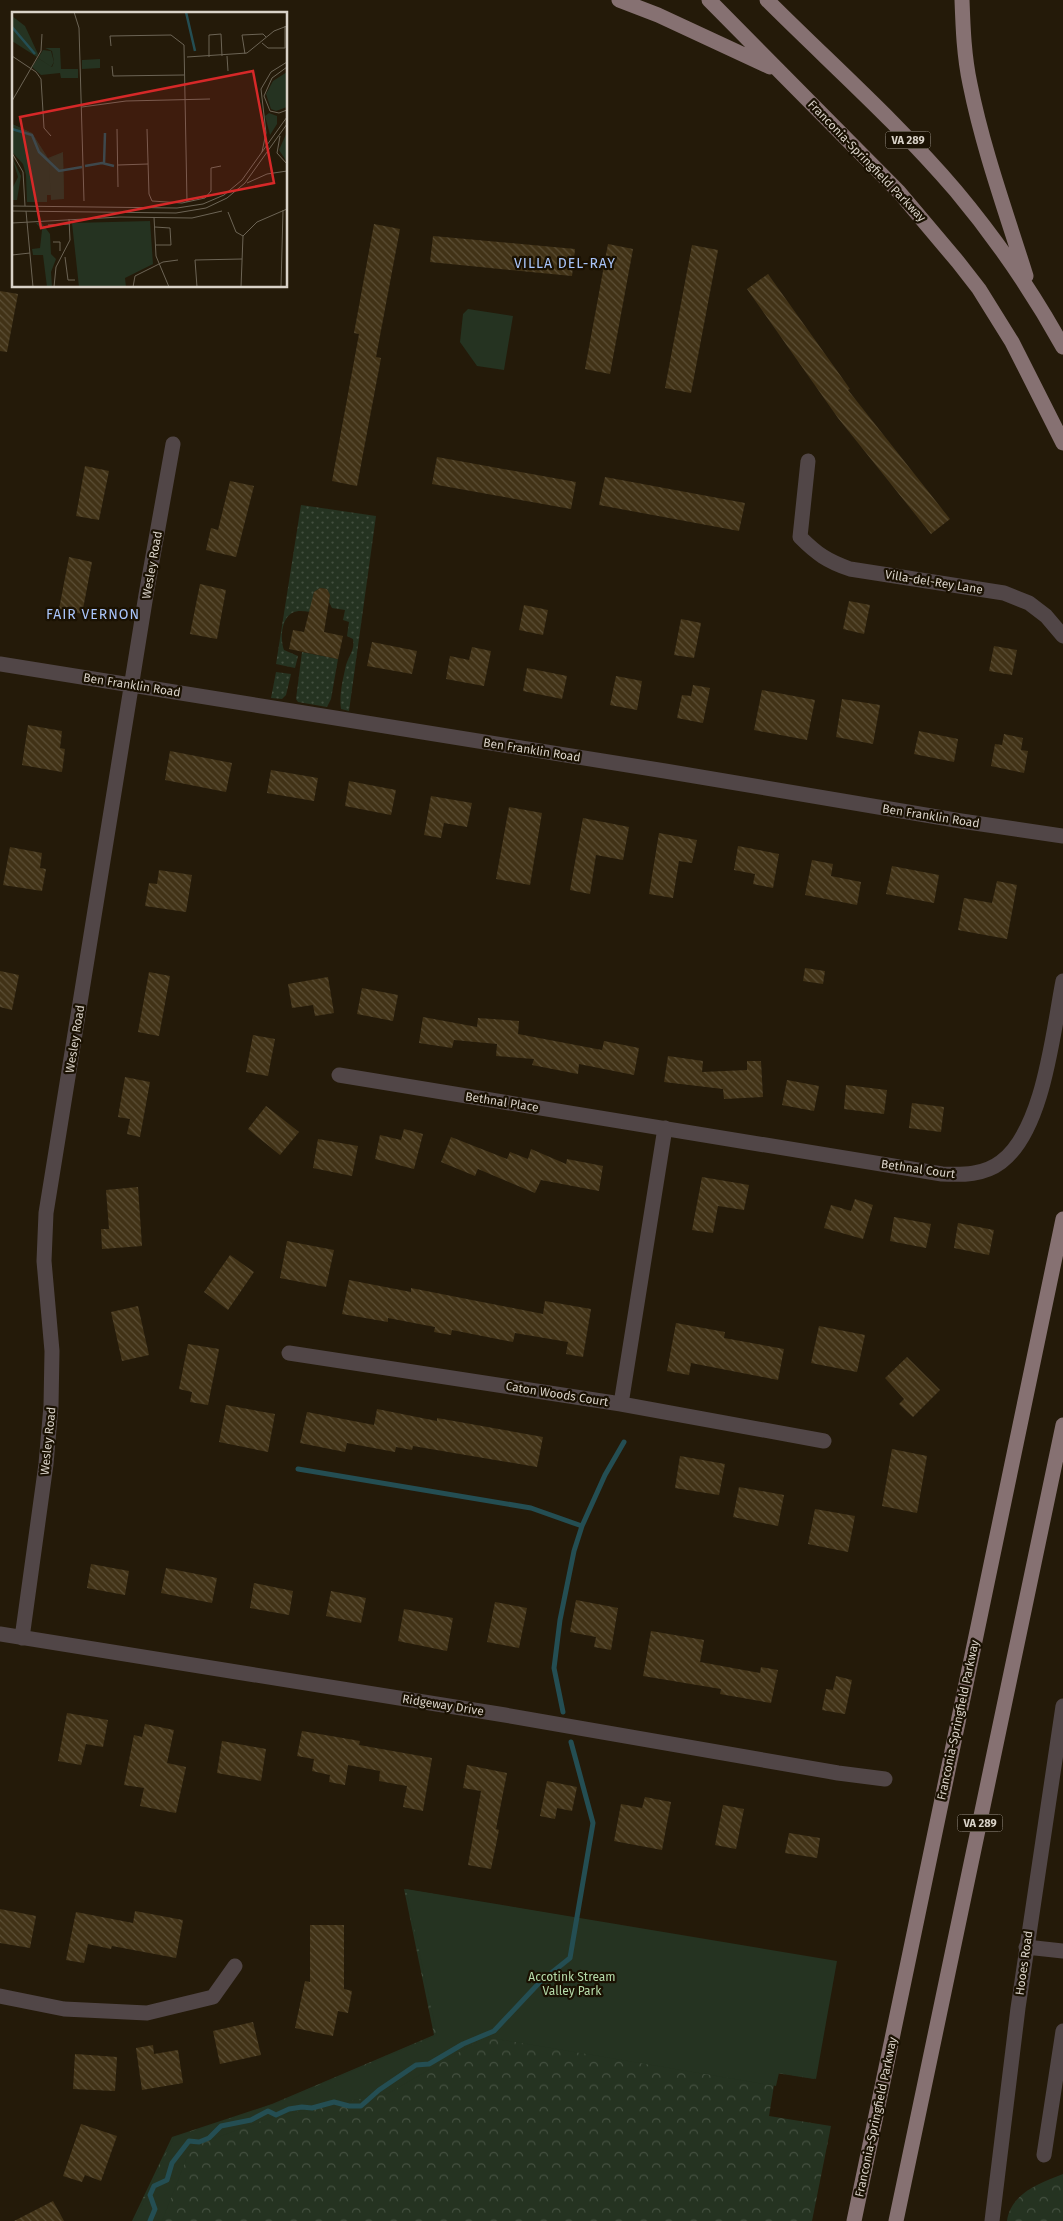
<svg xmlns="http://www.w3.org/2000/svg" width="1063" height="2221" viewBox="0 0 1063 2221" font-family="'Fira Sans',sans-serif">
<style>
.grass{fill:url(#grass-dots)}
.forest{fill:url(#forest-crowns)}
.park{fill:#253321}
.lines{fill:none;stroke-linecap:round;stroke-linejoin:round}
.stream{stroke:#244e53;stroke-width:5}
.building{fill:url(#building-back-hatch)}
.minor{stroke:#514647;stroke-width:15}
.major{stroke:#867172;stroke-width:15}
.labels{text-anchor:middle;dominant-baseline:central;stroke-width:4.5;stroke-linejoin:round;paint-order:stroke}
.shield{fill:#1a1102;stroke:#a0988d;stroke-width:1}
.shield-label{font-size:11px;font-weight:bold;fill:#d9d2c8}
.street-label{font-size:12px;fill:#d9d2c8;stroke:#1a1102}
.park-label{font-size:12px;fill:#b5dbaa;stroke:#1a1102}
.neighbourhood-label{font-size:14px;letter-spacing:1px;fill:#a9c4f9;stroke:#1a1102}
.inset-river{fill:none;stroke:#244e53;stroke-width:2.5}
.inset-road{fill:none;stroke:#6c6455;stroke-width:1}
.view{fill:#d62828;fill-opacity:0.15;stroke:#d62828;stroke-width:2.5}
.inset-edge{fill:none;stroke:#d9d2c8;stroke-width:2.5}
</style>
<defs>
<pattern id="grass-dots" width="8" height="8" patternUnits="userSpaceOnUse" patternTransform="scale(1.25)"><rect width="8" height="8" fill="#253321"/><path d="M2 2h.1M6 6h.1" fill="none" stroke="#445040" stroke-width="1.8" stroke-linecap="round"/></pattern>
<pattern id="forest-crowns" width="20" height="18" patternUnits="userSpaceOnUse" patternTransform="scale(1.25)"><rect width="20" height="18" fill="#253321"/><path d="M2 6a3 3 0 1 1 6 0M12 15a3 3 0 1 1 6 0" fill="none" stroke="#445040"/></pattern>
<pattern id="building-back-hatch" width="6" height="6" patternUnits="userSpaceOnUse" patternTransform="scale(1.25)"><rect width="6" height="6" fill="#413216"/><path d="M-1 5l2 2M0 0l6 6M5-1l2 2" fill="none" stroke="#5c4f36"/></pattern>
</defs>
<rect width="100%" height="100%" fill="#241a09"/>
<!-- grass -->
<path class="grass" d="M301,505L376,516L349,711L341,709C339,695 343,679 346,665C349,655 355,650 353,639L347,636L349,622L343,620L345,610L332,608L329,602L330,595L327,589L320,588L314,592L313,598L316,613C309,612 299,609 292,613C281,619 280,640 284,650L298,656L295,668L276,664Z
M302,652L338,659L331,699L327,707L298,702L296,699Z
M276,672L291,674L286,695L282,699L271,698Z"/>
<!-- forest -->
<path class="forest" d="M404,1889L835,1962L814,2079L776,2073L769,2116L831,2126L812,2221H132L172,2137L272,2104L434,2035Z
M1063,2174V2221H1007C1011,2193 1040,2183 1063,2174Z"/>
<!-- park -->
<path class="park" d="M468,309L513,316L504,370L477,366L460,342L463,314Z
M406,1889L837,1961L816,2079L779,2073L776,2086L485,2037L389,2093L275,2116L191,2147L162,2221H134L174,2137L274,2104L437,2035Z"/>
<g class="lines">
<!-- stream -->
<path class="stream" d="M298,1469L531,1508L582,1526
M563,1712L554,1668L560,1620L574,1551L582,1526L605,1475L624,1442
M150,2221L155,2209L150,2195L154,2186L167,2180L172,2163L189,2141L199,2142L209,2138L221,2126L251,2120L268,2111L276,2115L289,2109L302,2107L312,2108L334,2102L349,2106H361L379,2090L416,2065L429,2064L463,2044L494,2031L540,1982L570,1958L593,1823L571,1742"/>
</g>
<!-- building -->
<path class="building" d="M374,224L400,229L376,357L381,358L357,486L332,481L359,334L354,333Z
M433,236L575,249L572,276L430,262Z
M608,244L633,249L610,374L585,369Z
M692,245L718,250L691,393L665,388Z
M768,274L850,389L848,390L950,519L931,534L838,418L747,289Z
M0,291L18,294L7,352L0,351Z
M437,457L576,482L571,509L432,484Z
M85,466L109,471L99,520L76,516Z
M605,477L745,503L739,531L599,505Z
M230,481L254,486L236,557L206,550L211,528L218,530Z
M69,557L92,562L82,614L59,609Z
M200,584L226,590L217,639L190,634Z
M320,588L327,589L330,595L324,632L343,636L338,659L289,649L293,630L304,632L314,592Z
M849,601L870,605L864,634L843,629Z
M524,605L548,610L543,635L519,630Z
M681,619L701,623L694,658L674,655Z
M372,642L417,651L412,674L367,666Z
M994,646L1017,650L1012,675L989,671Z
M472,647L491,651L484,686L446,679L450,656L469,660Z
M527,668L567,676L562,699L523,691Z
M616,676L642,681L637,710L610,705Z
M693,685L710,688L703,723L677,718L682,695L691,696Z
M762,690L815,700L807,740L754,730Z
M842,699L880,705L873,744L836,737Z
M28,725L62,731L60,748L65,749L62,772L22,765Z
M919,731L958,739L954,762L914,754Z
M1004,734L1023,738L1021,750L1028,751L1024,773L991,766L995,744L1002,745Z
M170,751L232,763L226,792L165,780Z
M271,770L318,778L314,801L267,793Z
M349,781L396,790L391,815L345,806Z
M431,796L472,803L467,827L444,823L441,838L424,835Z
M509,807L542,813L530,885L496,879Z
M583,818L629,827L623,860L596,855L590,894L570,890Z
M659,833L697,840L692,863L679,861L673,898L649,894Z
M738,846L779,854L773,888L753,884L755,874L734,870Z
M10,847L42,853L40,868L46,869L42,891L3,885Z
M812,860L833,864L831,876L861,882L857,905L805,895Z
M892,866L939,875L934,903L886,894Z
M159,870L192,875L186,912L145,906L149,883L157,884Z
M997,881L1017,885L1007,939L958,930L964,898L992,903Z
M805,968L825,971L823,984L803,981Z
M0,971L19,975L12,1010L0,1007Z
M149,972L170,976L159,1036L138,1032Z
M328,977L334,1013L315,1016L313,1005L292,1008L288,984Z
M362,988L398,995L393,1021L357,1014Z
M423,1017L477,1027L478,1018L519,1021L518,1034L602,1050L604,1041L639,1048L634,1075L579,1064L578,1074L532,1065L534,1059L496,1056L497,1044L454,1040L452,1048L419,1043Z
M253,1035L275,1039L268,1076L246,1072Z
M668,1056L703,1061L702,1072L747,1070V1061H761L763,1097L724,1099L723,1089L664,1082Z
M125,1077L150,1082L140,1137L127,1134L130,1119L118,1117Z
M787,1080L819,1086L814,1111L782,1105Z
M846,1085L887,1090L884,1114L844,1109Z
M912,1103L944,1107L941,1132L909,1128Z
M266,1106L299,1132L280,1155L248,1129Z
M404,1129L423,1134L414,1169L375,1159L380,1135L401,1140Z
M451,1137L507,1159L510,1152L528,1159L531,1149L566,1164L567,1159L603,1166L599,1191L541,1180L535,1193L478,1169L475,1176L441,1162Z
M318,1139L358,1146L352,1176L313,1168Z
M702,1177L749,1185L744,1210L718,1206L713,1233L692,1230Z
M138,1187L142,1246L102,1249L101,1229H109L106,1190Z
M855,1199L873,1205L863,1239L824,1228L831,1205L851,1211Z
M894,1217L931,1224L926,1248L890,1241Z
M958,1223L994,1230L989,1255L954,1248Z
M287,1241L334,1250L326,1287L280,1278Z
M230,1255L254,1272L228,1310L204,1292Z
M349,1280L411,1292V1288L543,1314L545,1301L591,1309L583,1357L566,1354L568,1342L515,1333L513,1342L452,1330L451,1335L434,1332L435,1327L388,1318V1322L342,1314Z
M138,1306L149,1355L122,1361L111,1312Z
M676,1323L725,1332L724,1338L784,1349L778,1380L691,1363L689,1375L667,1371Z
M819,1326L865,1335L857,1372L811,1363Z
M188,1344L219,1349L208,1405L190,1402L192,1392L179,1389Z
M907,1357L940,1390L913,1417L899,1404L904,1399L885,1378Z
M226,1405L275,1414L268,1452L219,1442Z
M377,1409L437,1421V1418L543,1437L537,1467L413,1446L412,1450L396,1447L395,1452L347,1443L345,1452L300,1443L307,1412L374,1425Z
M892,1449L927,1456L917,1513L882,1506Z
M680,1456L725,1464L719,1495L675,1488Z
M739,1487L784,1495L778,1526L733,1517Z
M815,1509L855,1516L848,1552L808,1544Z
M91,1564L129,1571L125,1595L87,1588Z
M166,1568L217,1578L212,1603L161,1593Z
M254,1583L293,1591L289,1615L250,1608Z
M331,1591L366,1598L361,1623L326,1616Z
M576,1600L618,1608L611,1650L594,1647L596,1637L570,1632Z
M495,1602L527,1608L519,1648L487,1642Z
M404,1609L453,1618L447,1651L398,1641Z
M651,1631L704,1640L700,1662L760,1673L761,1667L778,1670L771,1703L720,1694L721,1689L643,1676Z
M836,1676L852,1680L845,1714L822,1710L826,1689L833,1690Z
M67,1713L108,1720L103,1747L86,1744L81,1765L58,1761Z
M145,1724L174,1730L167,1763L186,1767L176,1813L140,1806L144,1788L124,1785L134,1735L142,1737Z
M302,1731L360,1741L359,1745L432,1758L423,1811L403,1807L407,1786L379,1781L380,1771L348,1765L345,1785L329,1782L330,1775L312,1771L314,1759L297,1756Z
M222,1741L266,1749L261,1781L217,1773Z
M467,1765L507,1773L496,1829L499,1830L491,1869L468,1865L481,1791L463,1788Z
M547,1781L577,1787L572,1811L557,1808L555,1819L540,1816Z
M645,1797L671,1802L662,1850L614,1841L621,1804L642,1808Z
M723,1805L744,1809L736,1849L715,1845Z
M789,1833L820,1838L817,1858L785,1853Z
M0,1909L36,1916L30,1948L0,1943Z
M135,1911L183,1920L176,1958L112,1946L111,1949L88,1944L84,1963L66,1960L76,1912L133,1923Z
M310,1925H344V1989L352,1991L348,2013L338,2011L333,2036L295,2028L305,1981L310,1982Z
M253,2022L261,2055L220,2064L213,2031Z
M153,2045L154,2054L178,2050L183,2083L142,2090L136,2048Z
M75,2054L117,2057L115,2091L73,2089Z
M81,2124L117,2136L101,2181L85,2175L82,2182L63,2176Z
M53,2201L64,2221H14Z"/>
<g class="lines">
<!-- minor -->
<path class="minor" d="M808,461L800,537C817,554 827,561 850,569L1004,593L1029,603L1046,616L1063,636
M0,664L665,771L961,821L1063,836
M339,1075L942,1174C963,1175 984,1175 1001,1162C1044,1130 1053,1031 1063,981
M289,1353L621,1404L824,1441
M621,1404L665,1128
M0,1634L505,1715L838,1773L885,1779
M22,1638L46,1464L51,1406L52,1351L44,1261L46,1213L146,595L173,444
M1026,1947L1063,1951
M0,1996L64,2009L147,2013L213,1997L235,1966
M1044,2155L1063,2031
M992,2221L1018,2008L1063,1706"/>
<!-- major -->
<path class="major" d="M619,0L658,15L770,67
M709,0L899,192L958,262L979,289L1012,342L1063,443
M767,0C830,63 898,123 956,191C997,240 1032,291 1063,347
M962,0C963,28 964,56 970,84C983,149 1006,212 1026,276
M854,2221L1063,1219
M896,2221L1063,1425"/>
</g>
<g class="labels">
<!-- shield labels -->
<g class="shield">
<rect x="885.5" y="131.5" width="45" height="17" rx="4"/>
<rect x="957.5" y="1814.5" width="45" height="17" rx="4"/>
</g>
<g class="shield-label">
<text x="908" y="140">VA 289</text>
<text x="980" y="1823">VA 289</text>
</g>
<!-- street labels -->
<g class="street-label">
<text transform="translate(867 161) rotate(46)">Franconia-Springfield Parkway</text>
<text transform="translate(152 565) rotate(-80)">Wesley Road</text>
<text transform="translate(934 582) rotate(9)">Villa-del-Rey Lane</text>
<text transform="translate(132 685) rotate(9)">Ben Franklin Road</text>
<text transform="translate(532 750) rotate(9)">Ben Franklin Road</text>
<text transform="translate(931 816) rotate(9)">Ben Franklin Road</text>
<text transform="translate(75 1039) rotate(-81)">Wesley Road</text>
<text transform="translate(502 1102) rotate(9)">Bethnal Place</text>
<text transform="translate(918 1169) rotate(8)">Bethnal Court</text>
<text transform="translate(557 1394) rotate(9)">Caton Woods Court</text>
<text transform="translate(48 1441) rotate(-84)">Wesley Road</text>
<text transform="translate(443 1705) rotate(9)">Ridgeway Drive</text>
<text transform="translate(958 1720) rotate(-78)">Franconia-Springfield Parkway</text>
<text transform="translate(1024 1963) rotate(-82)">Hooes Road</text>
<text transform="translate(876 2117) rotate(-78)">Franconia-Springfield Parkway</text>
</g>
<!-- park labels -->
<g class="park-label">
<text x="572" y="1977">Accotink Stream<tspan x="572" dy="14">Valley Park</tspan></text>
</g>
<!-- neighbourhood labels -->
<g class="neighbourhood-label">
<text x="565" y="263">VILLA DEL-RAY</text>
<text x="93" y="614">FAIR VERNON</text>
</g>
</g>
<!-- overview -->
<g transform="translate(12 12)">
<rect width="275" height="275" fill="#241a09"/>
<path d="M31,38L39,39L42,50L39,55L26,46Z" fill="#253321"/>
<path d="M0,4L13,14L26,42L25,45L0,29ZM33,36H48L49,57H66V66H49L48,61L29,63L20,55L26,46L40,55L42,50L40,39ZM88,47V56L70,57V48ZM275,60V95L264,99L259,97L254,82L261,69ZM257,101L265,104V112L258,123L253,104ZM0,112L20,121L36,146L51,140L52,187H39V183H35V190H15L14,163L11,152L0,140ZM275,120V150L267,138ZM0,145L9,164L5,188H0V177L6,165ZM29,210L38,222L39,242L44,247L39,260L40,275H35L31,243H21L20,237L28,236L30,218L24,211Z" fill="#253321"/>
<path d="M0,112L20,121L36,147L51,141L52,187L39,188L37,152L19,123L0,118ZM138,209L141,252L113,266L114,275H67L60,211Z" fill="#253321"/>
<path class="inset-river" d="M174,0L183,39M0,15L23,42M0,117L20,123L27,140L47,159L70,155M92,152L93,121M73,154L90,151L102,154"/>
<path class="inset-road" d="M62,0L67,16L72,189M250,31L256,36H273V14M99,34L98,24L159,23L172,33L175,190M233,42L230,23L251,22L254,25M0,44L24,60L29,67L32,116L39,124M215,44L216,59M175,45L235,41L262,19L275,14M197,45V23L209,22L210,44M100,54L101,64L172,63M275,55L260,66L252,84L258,99L267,101L275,98M0,89L29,39L30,22M70,95L114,89L198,87M105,117L106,175M135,117L137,182L140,189L170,191L193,186L199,179V156L209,154M268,124L265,141L275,152M250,140L254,121L249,77L259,60L275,50M0,141L11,160L13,194M106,153L136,152M235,171L255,162L275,159M0,194L165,196L191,192L212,183L230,168L275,105M0,199L164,201L194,196L215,186L233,171L275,112M14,199L21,275M216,200L224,220L231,224L229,275M142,205L144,244L157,275M0,211L108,205L180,206L210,199M36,213L58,212M143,215L158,216L159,233H144M231,224L245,210L275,197M41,230H48V239M0,243L18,241M53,245L56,268H63M42,275L44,255L58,228L57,207M121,275L123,264L151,250L166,248M185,275L183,248L230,247M269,275L271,198"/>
<path class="view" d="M241,59L262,171L29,216L8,105Z"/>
<rect width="275" height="275" class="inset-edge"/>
</g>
</svg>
